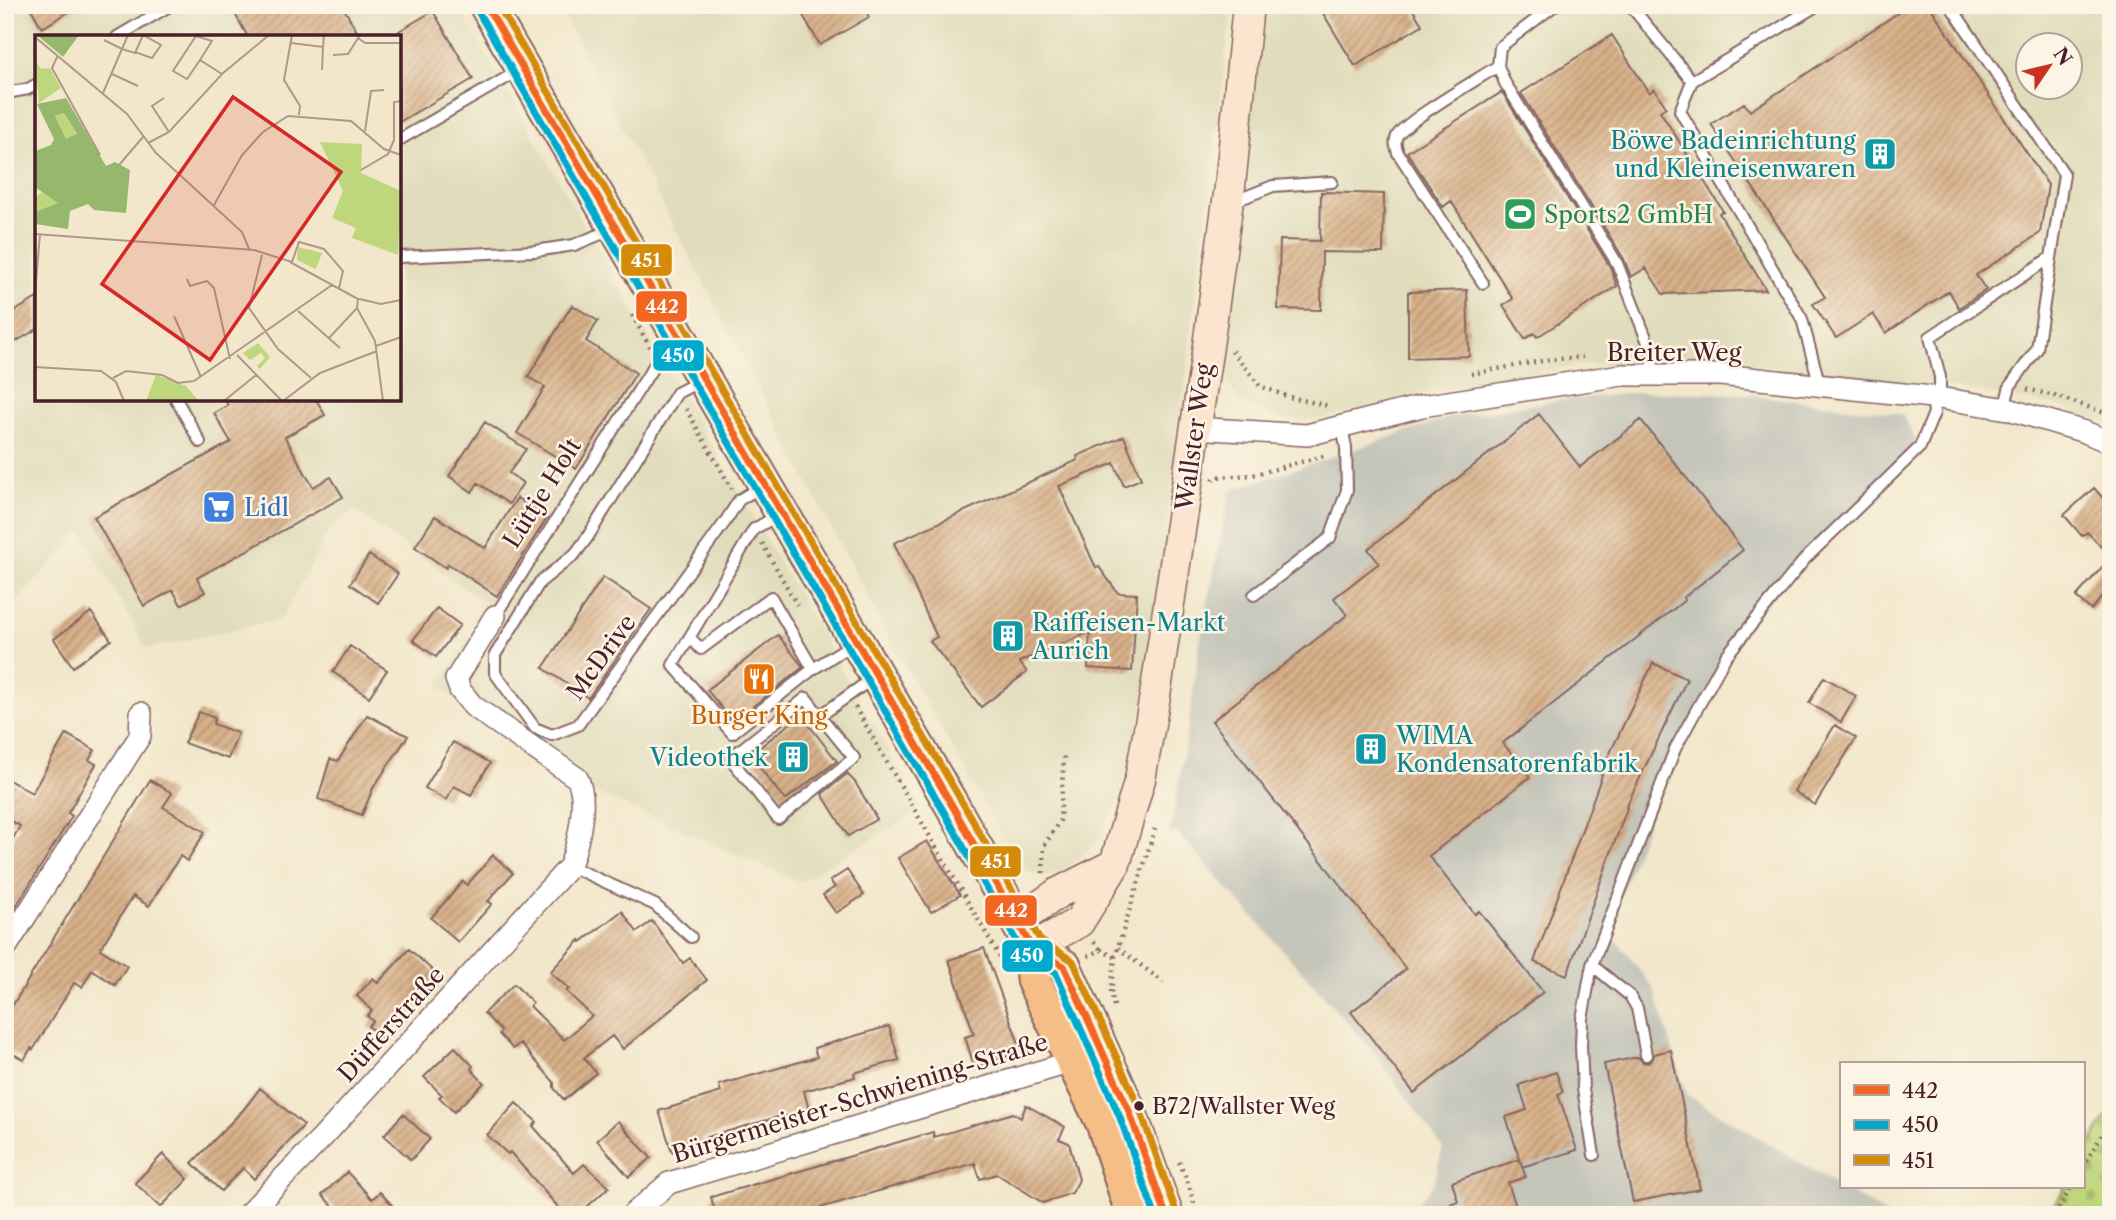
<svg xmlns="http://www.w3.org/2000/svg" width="2116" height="1220" viewBox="0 0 2116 1220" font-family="'Libre Caslon Text',serif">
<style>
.built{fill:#e1dcbb;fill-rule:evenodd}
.industrial{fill:#c5c5b9}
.cemetery{fill:url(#cemetery-stones);stroke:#847b54;stroke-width:2}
.building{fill:url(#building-hatch)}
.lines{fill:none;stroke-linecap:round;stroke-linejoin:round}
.lane-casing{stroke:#856563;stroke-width:14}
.street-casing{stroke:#856563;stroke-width:24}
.secondary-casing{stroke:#856563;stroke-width:33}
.primary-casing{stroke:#856563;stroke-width:37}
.path{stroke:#856563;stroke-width:4.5;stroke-dasharray:2 5;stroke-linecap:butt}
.lane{stroke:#fff;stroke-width:10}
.street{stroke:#fff;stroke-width:21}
.secondary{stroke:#fbe5cf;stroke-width:30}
.primary{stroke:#f5be86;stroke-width:33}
.bus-1-casing{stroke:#fcf5e5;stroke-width:12}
.bus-2-casing{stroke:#fcf5e5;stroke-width:12}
.bus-3-casing{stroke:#fcf5e5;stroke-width:12}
.bus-1{stroke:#f26522;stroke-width:7}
.bus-2{stroke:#00a9ce;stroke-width:7}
.bus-3{stroke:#d48b09;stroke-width:7}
.bus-dot{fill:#4a1f2b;stroke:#fcf5e5;stroke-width:2.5}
.labels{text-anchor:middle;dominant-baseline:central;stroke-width:5;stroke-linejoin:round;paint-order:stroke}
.bus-label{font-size:22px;fill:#4a1f2b;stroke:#fcf5e5;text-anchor:start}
.culture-label{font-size:24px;fill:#0d838f;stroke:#fcf5e5;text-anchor:end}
.leisure-label{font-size:24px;fill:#27864d;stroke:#fcf5e5;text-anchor:start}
.street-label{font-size:24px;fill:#4a1f2b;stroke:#fcf5e5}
.shop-label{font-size:24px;fill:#366cbe;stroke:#fcf5e5;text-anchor:start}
.food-label{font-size:24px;fill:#c56008;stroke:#fcf5e5}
.inset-road{fill:none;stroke:#af978b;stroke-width:2}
.view{fill:#d62828;fill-opacity:0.15;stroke:#d62828;stroke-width:3.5}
.inset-edge{fill:none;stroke:#4a1f2b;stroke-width:3.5}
.line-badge{stroke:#fcf5e5;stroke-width:2.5}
.badge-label{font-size:19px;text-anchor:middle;font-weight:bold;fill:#fff}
</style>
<defs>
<pattern id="cemetery-stones" width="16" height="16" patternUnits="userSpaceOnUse" patternTransform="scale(1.75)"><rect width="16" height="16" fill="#bed77c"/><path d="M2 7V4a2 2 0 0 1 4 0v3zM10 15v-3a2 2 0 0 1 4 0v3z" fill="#a5b86b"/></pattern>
<pattern id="building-hatch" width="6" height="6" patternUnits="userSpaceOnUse" patternTransform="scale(1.75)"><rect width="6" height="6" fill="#d8b189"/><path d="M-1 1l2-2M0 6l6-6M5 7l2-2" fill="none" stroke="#b18f70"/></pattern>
</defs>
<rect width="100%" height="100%" fill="#fcf5e5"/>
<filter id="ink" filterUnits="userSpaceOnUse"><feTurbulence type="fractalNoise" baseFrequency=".0143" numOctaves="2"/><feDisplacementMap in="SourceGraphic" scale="14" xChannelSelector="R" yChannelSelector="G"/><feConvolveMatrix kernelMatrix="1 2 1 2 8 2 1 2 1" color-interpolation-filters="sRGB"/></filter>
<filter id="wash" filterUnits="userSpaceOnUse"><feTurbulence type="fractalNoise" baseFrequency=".00686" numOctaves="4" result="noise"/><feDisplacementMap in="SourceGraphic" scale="28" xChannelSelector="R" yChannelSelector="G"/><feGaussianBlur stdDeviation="1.57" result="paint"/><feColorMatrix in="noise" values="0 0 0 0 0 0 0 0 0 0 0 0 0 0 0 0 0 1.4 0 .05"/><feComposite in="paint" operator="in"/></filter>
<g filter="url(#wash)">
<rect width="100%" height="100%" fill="#f2e7cb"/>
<!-- built -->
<path class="built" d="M5,5H457L922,809L800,882L582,787L437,687L491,607L354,510L332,526L281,619L147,649L81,531L5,614ZM37,37H399V399H37Z
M558,5H1232L1147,690L1129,768L1116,806L1098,839L1077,861L1062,871L1045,877L1029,872L1008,845L893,645Z
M1262,5H2111V425L2057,406L1952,387L1710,360L1582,365L1434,391L1322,418L1288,420L1260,412L1240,401L1228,384L1227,320ZM2028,46H2070V88H2028Z"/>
<!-- industrial -->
<path class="industrial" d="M1643,392L1743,394L1902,414L1920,447L1805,554L1726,656L1675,749L1608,929L1654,989L1687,1095L1888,1215H1406L1433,1185L1443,1148L1374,1052L1177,832L1170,833L1190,716L1199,647L1230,491L1451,417L1563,400Z"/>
<!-- cemetery -->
<path class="cemetery" d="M2111,1109V1215H2049L2065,1187H2083V1157Z"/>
<g id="blocks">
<!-- building -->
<path class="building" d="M29,5H80L42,28Z
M230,5H342L360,37H248Z
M797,5H862L869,17L820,45Z
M1318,5H1410L1422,25L1355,66Z
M1910,5H1929L2048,185L2040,233L1976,275L1986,290L1959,308L1949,291L1886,333L1873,314L1836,338L1813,304L1825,297L1711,124L1744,103L1750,111Z
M433,11L473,79L399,122V31Z
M1612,35L1649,93L1654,89L1666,107L1660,111L1723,211L1719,213L1766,290L1663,294L1646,268L1631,277L1624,259L1521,93Z
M1502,92L1610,267L1617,286L1537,337L1534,333L1525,339L1503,305L1513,299L1451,201L1443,207L1407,152Z
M1321,192L1384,194L1383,253L1322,252L1321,310L1278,309L1280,240L1320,241Z
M1467,290L1469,356L1408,358V292Z
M37,298V329L5,348V317Z
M572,305L598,321L586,341L636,373L576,469L517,433L545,387L528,377Z
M224,399H316L325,415L285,437L313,487L331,477L343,497L197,578L205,592L181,605L173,590L144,606L94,517L231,442L214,413L228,405Z
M1539,414L1580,467L1641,420L1743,550L1683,598L1685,600L1503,743L1530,777L1429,856L1475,914L1479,911L1543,992L1414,1093L1351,1012L1406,969L1212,721L1347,615L1334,598L1379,563L1368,549Z
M485,422L526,449L509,473L523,483L509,504L478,483L472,492L449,476Z
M1124,436L1141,479L1124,486L1114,463L1059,486L1096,568L1099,567L1118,593L1137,594L1132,671L1088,668L1090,632L1019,662L1027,672L981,707L930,641L937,637L894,543L1078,460L1077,456Z
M2094,488L2111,507V587L2091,610L2076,597L2111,557L2087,532L2082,536L2064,515Z
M517,498L547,518L497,596L448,564L446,568L415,547L435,516L485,548Z
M369,555L398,574L378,603L350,584Z
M603,577L651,609L588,698L543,668Z
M437,608L460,625L436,657L413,640Z
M91,612L111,640L73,667L54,639Z
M778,635L803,667L733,722L707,690Z
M350,646L387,670L369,697L333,672Z
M1653,663L1687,679L1626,807L1627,808L1567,975L1534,962L1602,775L1600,774Z
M1824,677L1856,696L1841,722L1809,703Z
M199,712L215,718L213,724L238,733L228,759L184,743Z
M367,715L408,736L373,788L362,815L318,799L330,759L338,761Z
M801,715L837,761L785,800L750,755Z
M1835,725L1856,738L1815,805L1794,791Z
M66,734L95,750L89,760L96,764L68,813L72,816L5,924V853L20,826L5,818V778L32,793Z
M453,742L490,763L471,795L454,786L446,800L425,788Z
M847,774L855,782L877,819L848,836L822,794Z
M150,780L172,793L163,807L205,832L187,861L180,856L149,906L133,896L100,949L127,966L115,985L92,970L82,987L74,983L33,1050L31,1048L24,1060L5,1049V1018Z
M927,841L960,895L931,912L898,858Z
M493,855L513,873L488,901L492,904L458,942L431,918L463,881L467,885Z
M847,870L864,895L836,913L823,895L835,887L830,881Z
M622,911L637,932L652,921L683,963L690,958L707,980L623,1049L612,1036L584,1058L596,1073L564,1100L554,1088V1082L520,1043L513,1049L499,1034L501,1031L484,1013L514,984L533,1003L530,1006L564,1040L592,1016L566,991L569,989L550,972L580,940L581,942Z
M984,948L1022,1052L974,1066L965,1037L974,1034L949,960Z
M409,949L442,979L385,1041L368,1026L373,1021L367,1016L372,1011L357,996L373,978L378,983Z
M889,1026L899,1060L854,1073L855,1077L804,1091L809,1110L781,1118V1116L701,1139L702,1142L672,1152L659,1111L721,1092L719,1085L817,1057L814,1048Z
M455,1047L473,1066L471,1069L484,1083L454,1112L439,1097L442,1095L424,1077Z
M1671,1050L1700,1189L1633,1202L1604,1064L1638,1057L1643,1062L1648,1063L1653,1058L1654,1054Z
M1556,1072L1563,1092L1558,1094L1577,1150L1522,1167L1526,1177L1508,1183L1519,1215H1426L1425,1213L1458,1201L1452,1182L1520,1159L1522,1166L1506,1117L1527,1110L1519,1085Z
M260,1088L304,1125L254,1179L243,1168L221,1191L192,1163L244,1109Z
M516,1103L537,1122L533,1126L574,1173L584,1164L609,1187L578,1215H565L510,1152L508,1154L487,1135Z
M1026,1105L1065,1127L1059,1139L1069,1143L1079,1180L1072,1193L1043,1203L997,1174L980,1179L975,1163L796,1215H716L711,1197L933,1132L934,1137L1013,1113L1021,1118Z
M403,1114L430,1139L411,1160L384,1135Z
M618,1121L651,1158L629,1177L597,1140Z
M163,1154L188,1179L161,1207L135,1183Z
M347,1172L372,1199L380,1192L401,1215H341L322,1195Z"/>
</g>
</g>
<g filter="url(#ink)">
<use href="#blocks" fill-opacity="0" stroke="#856563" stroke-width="2"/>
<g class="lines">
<defs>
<path id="lane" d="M1555,5L1500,47L1498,66L1505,83L1617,263L1652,353L1653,375
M1630,5L1692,81
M1818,5L1692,81L1680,111L1802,319L1820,386
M1950,5L2064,174L2037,349L2010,386L2004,409
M117,37L171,5
M5,86L12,92L28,89L37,84
M399,140L520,70
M1230,203L1273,186L1332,182
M399,257L535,251L574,245L613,229
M1483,283L1398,153C1396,147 1394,142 1397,136C1405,121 1480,78 1498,66
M702,380L677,393L587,538L575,554L540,582L495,655V673L535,728L552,735L578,725L725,522L739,500L762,486
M1940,398V377L1930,337L2050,258
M176,399L200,442
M1254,595L1330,538L1347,490L1346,448L1342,426
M495,616L657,361L680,346
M690,638L701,649L771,597L813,669L732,733L673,665L754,529L779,515
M813,669L852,644
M820,716L854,758L778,819L730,758L806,698L820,716L873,678
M570,866L655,905L691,937
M1592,965L1630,996L1637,1008L1646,1055
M1594,1155L1583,1089L1581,1046L1582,1019L1592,965L1675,749L1726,656L1805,559L1920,447L1934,413L1932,397"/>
<path id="street" d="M1194,428L1307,435L1422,406L1622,375H1720L1932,397L2008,409L2085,432L2111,443
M5,949L140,736L141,713
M247,1215L323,1137L570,866C578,843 589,800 577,778L473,706L460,690L456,679L495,616
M632,1215L669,1183L1058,1066L1073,1059"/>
<path id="secondary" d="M1018,921L1058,893L1115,864
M1032,948L1079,922L1115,864L1140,779L1155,696L1208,346L1230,186L1248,5"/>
<path id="primary" d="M486,5L953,807L1032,948L1033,980L1103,1123L1133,1215
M1032,948L1064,966L1129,1111L1166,1215"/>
</defs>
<!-- lane casing -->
<use href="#lane" class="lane-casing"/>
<!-- street casing -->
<use href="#street" class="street-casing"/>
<!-- secondary casing -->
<use href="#secondary" class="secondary-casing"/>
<!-- primary casing -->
<use href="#primary" class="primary-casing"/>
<!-- path -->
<path class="path" d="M632,315L650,347
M1232,351L1260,386L1289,397L1329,406
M1471,374L1547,360L1583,357
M2027,389L2059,397L2111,415
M686,409L732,489
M1213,480L1216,477L1253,475L1327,455
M762,543L797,605
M855,707L1005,966
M1043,873L1044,846L1060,820L1064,756
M1094,942L1101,950
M1118,948L1163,982
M1088,956L1101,950L1115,957
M1114,1006L1111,993L1115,957L1155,829
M1179,1162L1189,1185L1197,1215
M2083,1167L2111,1120
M2055,1215L2071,1187"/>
<!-- lane -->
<use href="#lane" class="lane"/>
<!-- street -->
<use href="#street" class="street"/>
<!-- secondary -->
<use href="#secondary" class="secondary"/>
<!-- primary -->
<use href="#primary" class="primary"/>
<defs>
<path id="bus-1" d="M486,5L953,807L1032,948L1064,966L1129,1111L1166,1215"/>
<path id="bus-2" d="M477,10L944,812L1023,953L1056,973L1119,1115L1155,1215"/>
<path id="bus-3" d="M498,5L962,802L1040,940L1073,961L1139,1107L1176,1211"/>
</defs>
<!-- bus-1 casing -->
<use href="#bus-1" class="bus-1-casing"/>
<!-- bus-2 casing -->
<use href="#bus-2" class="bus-2-casing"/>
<!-- bus-3 casing -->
<use href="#bus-3" class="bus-3-casing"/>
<!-- bus-1 -->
<use href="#bus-1" class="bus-1"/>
<!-- bus-2 -->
<use href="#bus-2" class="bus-2"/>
<!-- bus-3 -->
<use href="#bus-3" class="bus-3"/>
</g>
</g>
<!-- icons -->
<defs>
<symbol id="building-square" viewBox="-11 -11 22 22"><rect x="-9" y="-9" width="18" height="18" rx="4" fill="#0f9aa8" stroke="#fcf5e5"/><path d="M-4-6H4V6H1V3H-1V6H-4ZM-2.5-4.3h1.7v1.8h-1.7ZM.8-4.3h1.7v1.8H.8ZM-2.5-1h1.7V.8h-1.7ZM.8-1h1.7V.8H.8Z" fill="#fff"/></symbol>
<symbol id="stadium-square" viewBox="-11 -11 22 22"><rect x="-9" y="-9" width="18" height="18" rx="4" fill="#2e9e5b" stroke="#fcf5e5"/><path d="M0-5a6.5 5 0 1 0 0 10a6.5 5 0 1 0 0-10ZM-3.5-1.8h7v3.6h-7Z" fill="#fff"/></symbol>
<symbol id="supermarket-square" viewBox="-11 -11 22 22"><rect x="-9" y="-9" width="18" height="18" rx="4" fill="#3f7fe0" stroke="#fcf5e5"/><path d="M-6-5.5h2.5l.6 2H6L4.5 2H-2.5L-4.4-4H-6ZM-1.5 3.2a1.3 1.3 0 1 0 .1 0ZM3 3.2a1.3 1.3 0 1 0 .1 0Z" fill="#fff"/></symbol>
<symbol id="restaurant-square" viewBox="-11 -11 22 22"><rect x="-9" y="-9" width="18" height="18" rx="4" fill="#e8710a" stroke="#fcf5e5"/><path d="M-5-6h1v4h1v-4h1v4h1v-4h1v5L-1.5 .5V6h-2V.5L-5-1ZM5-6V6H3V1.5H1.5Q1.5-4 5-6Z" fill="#fff"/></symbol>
</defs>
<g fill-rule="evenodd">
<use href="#building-square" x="1861" y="135" width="38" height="38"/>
<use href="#stadium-square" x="1501" y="195" width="38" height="38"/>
<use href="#supermarket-square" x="200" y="488" width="38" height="38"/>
<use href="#building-square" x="989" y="617" width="38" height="38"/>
<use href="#restaurant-square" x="740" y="660" width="38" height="38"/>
<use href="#building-square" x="1352" y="730" width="38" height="38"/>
<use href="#building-square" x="774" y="738" width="38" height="38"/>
</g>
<!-- markers -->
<circle class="bus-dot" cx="1139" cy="1106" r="6"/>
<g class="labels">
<!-- bus labels -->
<g class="bus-label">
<text x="1152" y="1106">B72/Wallster Weg</text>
</g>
<!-- culture labels -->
<g class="culture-label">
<text x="1856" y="140">Böwe Badeinrichtung<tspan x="1856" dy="28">und Kleineisenwaren</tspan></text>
<text x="1032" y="622" text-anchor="start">Raiffeisen-Markt<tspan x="1032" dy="28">Aurich</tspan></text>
<text x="1396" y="735" text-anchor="start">WIMA<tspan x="1396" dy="28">Kondensatorenfabrik</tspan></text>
<text x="768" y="757">Videothek</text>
</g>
<!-- leisure labels -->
<g class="leisure-label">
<text x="1544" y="214">Sports2 GmbH</text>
</g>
<!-- street labels -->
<g class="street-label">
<text x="1674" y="352">Breiter Weg</text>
<text transform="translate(1194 437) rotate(-82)">Wallster Weg</text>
<text transform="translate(542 493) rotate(-58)">Lüttje Holt</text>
<text transform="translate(601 657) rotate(-54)">McDrive</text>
<text transform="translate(391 1024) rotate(-48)">Düfferstraße</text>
<text transform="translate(860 1098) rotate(-17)">Bürgermeister-Schwiening-Straße</text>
</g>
<!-- shop labels -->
<g class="shop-label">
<text x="244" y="507">Lidl</text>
</g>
<!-- food labels -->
<g class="food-label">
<text x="759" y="715">Burger King</text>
</g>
</g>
<!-- overview -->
<g transform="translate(35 35)">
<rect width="366" height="366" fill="#f2e7cb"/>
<path d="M29,78L42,100L31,104L20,81ZM7,157L24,168L0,177V163ZM223,308L235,322L225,334L222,331L230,323L226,318L215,325L208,318ZM121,340L151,351L164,366H111Z" fill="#bed77c"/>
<path d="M2,0H44L28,22ZM31,63L71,131L80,127L95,135L91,178L59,175L53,169L35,176L33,194L0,189V177L23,168L0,152V116L16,110L19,104L2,69ZM29,78L42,99L31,104L20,81Z" fill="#96b86c" fill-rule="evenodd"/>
<path d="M285,107L327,109L326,138L366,156L363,220L317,203L321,193L297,183L308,156ZM263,212L287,218L281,234L262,225Z" fill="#bed77c"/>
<path d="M0,25L6,34L15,33L26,53L4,68Z" fill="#bed77c"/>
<path class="inset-road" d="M257,0L249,45L265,71L264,80M0,2L92,79L121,118L207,197L215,216M323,3L330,8H366M69,5L87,14L100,18H103L117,23L126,10L108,0L100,18M256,8L288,12L289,0M23,20L17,33L65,120M298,20L313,19L325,0M165,25L152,44L138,36L161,1L177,6L165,25L187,39M287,35L288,12M77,39L103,51M68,58L93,0M129,63L117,71L134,97M330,96L336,56L349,55M113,108L134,97L187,39L234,0M84,130L108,102M326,135L353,119L359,105V67L366,66M179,170L207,120L228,97L253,81L316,86L349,114L366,120M0,199L219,215L257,227M227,220L214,273L243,314L276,343M255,227L323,264M257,227L264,207L289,214L308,236L304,253M152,244L155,251L172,246L179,253L195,324M0,259L5,199M320,263L346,269L366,265M323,264L322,273L340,306L348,366M263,276L305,313M139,281L166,342M294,303L322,273M341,311L366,302M202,320L247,366M0,332L66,336L81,347L89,366M78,343L91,336L127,340L143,348L159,346L297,250M189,366L221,340M248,366L285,338L342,316"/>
<path class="view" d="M198,62L306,137L175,325L67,249Z"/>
<rect width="366" height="366" class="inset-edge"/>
</g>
<g class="line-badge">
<rect x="620" y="243" width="53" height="34" rx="7" fill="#d48b09"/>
<rect x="635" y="290" width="53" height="33" rx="7" fill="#f26522"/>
<rect x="652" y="339" width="53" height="33" rx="7" fill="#00a9ce"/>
<rect x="969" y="845" width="53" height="33" rx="7" fill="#d48b09"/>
<rect x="984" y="894" width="54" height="33" rx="7" fill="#f26522"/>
<rect x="1001" y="939" width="53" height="34" rx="7" fill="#00a9ce"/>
</g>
<g class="badge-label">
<text x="646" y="267">451</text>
<text x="662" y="313">442</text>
<text x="678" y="362">450</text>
<text x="996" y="868">451</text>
<text x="1011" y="917">442</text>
<text x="1027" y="962">450</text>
</g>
<!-- margin -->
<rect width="2116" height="1220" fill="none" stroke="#fcf5e5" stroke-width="28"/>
<!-- legend -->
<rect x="1840" y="1062" width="245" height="126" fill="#fcf5e5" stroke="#b59f9b" stroke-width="2"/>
<rect x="1854" y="1085" width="35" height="10" fill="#f26522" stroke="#b59f9b" stroke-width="2"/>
<text x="1902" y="1098" font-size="21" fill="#4a1f2b">442</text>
<rect x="1854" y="1120" width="35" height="10" fill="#00a9ce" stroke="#b59f9b" stroke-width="2"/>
<text x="1902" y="1132" font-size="21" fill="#4a1f2b">450</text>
<rect x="1854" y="1155" width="35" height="10" fill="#d48b09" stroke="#b59f9b" stroke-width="2"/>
<text x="1902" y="1168" font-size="21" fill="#4a1f2b">451</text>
<!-- north arrow -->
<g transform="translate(2049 66) rotate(55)"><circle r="33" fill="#fcf5e5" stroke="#b59f9b" stroke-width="2"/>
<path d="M0-5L12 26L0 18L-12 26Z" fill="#c8321e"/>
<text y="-10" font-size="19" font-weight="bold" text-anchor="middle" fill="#4a1f2b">N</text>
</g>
</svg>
